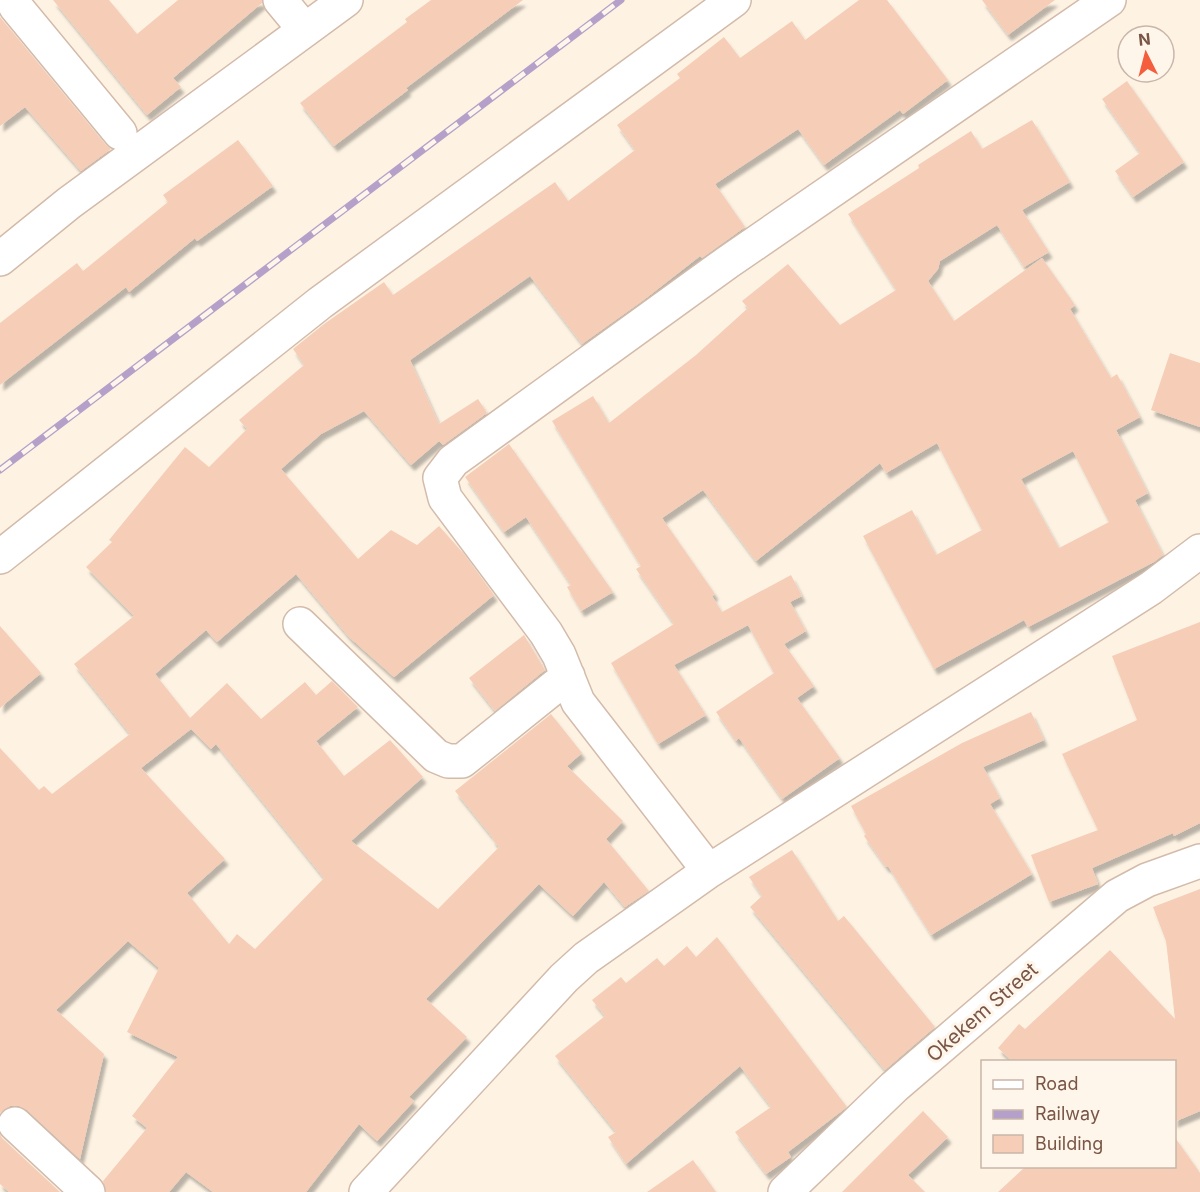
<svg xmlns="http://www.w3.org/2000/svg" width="1200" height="1192" viewBox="0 0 1200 1192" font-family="Inter,sans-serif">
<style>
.building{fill:#f6ceb8;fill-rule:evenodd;filter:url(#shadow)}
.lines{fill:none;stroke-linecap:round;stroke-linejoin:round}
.minor-casing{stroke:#d3bbab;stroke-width:36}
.minor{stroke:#fff;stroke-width:33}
.rail-casing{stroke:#b5a0c9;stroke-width:7}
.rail{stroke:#fff6eb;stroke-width:4.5;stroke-dasharray:14;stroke-linecap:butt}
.labels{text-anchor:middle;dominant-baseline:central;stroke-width:6;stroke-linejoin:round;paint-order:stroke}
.street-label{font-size:20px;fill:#795646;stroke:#fff6eb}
</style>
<defs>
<filter id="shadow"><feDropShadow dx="3.5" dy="6" stdDeviation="1.5" flood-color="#0004"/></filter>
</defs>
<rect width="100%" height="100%" fill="#fef3e3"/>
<!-- building -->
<path class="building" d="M53,0H109L137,34L178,0H262V3L173,78L181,87L147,115Z
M431,0H523L406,88L408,90L334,146L300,103L407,22L405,19Z
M859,0H887L948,80L903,114L900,110L824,165L798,129L715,184L745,227L702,258L700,256L645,299L582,344L530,276L410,360L439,424L478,399L487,413L443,445L439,441L411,465L364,411L321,434L281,469L358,559L391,530L417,545L439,526L464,554L494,595L394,677L349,637L296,574L217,642L206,630L155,674L190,718L227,683L261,719L305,682L316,695L332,681L358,707L316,741L344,776L390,740L423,777L351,841L438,909L499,847L492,839L493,838L455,791L551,714L582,753L567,766L623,821L606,839L649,891L625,907L604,882L573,916L539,884L426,999L467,1037L409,1097L414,1101L377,1141L359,1124L306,1192H213L186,1172L169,1192H106L103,1181L147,1128L132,1116L178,1057L127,1032L159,968L128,941L56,1010L104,1054L80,1159L27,1110L19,1106H10L0,1113V748L39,790L44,786L52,794L130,734L74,664L134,616L86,567L112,542L109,540L185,447L209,467L247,429L239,420L304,365L293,349L324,324L384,282L393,295L555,182L568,201L635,150L617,125L680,78L677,74L724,37L740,58L792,21L805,40ZM191,729L211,749L216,744L324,878L255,949L237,934L229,944L187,893L225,859L141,768Z
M982,0H1055L1008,35Z
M0,17L106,145L111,149L81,171L25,107L0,126Z
M1127,81L1184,162L1133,197L1115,171L1140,153L1102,99Z
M1032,120L1070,182L1022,210L1049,252L1024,267L997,225L940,261L938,269L928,281L954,321L1042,258L1075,305L1070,309L1111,378L1117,374L1140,417L1116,430L1148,493L1135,500L1163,555L1154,562L1028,627L1024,620L934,669L863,536L912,510L936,555L982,530L937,443L886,473L880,463L756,561L703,490L662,518L715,594L712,596L722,612L791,575L802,596L790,602L806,631L784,644L814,686L797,698L840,758L782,799L739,738L736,741L716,712L774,673L748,625L674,665L706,715L658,744L611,663L674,624L636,569L641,566L552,421L593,396L609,423L696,355L748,308L742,301L788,264L840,325L896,290L848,214L919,168L918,165L971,131L982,149ZM1073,451L1109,522L1059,548L1021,479Z
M238,140L273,186L197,241L195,238L129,292L126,287L0,385V323L77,263L83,271L168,202L163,195Z
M1170,353L1200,363V427L1151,410Z
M509,444L613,592L581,611L567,587L571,585L526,517L504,532L465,477Z
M1200,622V823L1174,836L1173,833L1092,868L1098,884L1049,902L1031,855L1098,830L1062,754L1137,720L1112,656Z
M0,626L41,673L0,708Z
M524,635L545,670L495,711L469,678Z
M1031,712L1044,740L983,767L1000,798L990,804L1032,874L931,935L888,866L886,867L864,836L866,834L851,806L962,743Z
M792,850L838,921L844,916L935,1027L885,1070L750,907L762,896L749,877Z
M1200,889V1111L1174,1122V1062H1013L998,1048L1019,1024L1025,1029L1110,950L1175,1019L1166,941L1153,907Z
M717,937L847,1107L788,1152L791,1157L766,1174L735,1132L771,1107L740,1066L626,1164L608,1137L616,1132L555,1056L605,1016L592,1000L621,977L626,983L657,958L664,966L687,946L696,957Z
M923,1111L948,1137L908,1175L925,1192H842Z
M0,1134L2,1138L60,1192H9L0,1184Z
M1174,1136L1200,1173V1192H998L1025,1167H1174Z
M693,1160L716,1192H647Z"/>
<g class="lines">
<defs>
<path id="minor" d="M12,0L16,7L120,133
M280,0L304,29
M0,259L69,203L346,0
M0,557L320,303L734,0
M300,624L436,756L448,761H462L568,676
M709,871L578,702L559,655L546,633L445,498L440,478L453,461L728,262L1109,0
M15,1124L88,1192
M366,1192L564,978L586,958L709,871L1151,588L1200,551
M785,1192L894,1087L1117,896L1147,880L1200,861"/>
</defs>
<!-- minor casing -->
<use href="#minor" class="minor-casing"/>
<!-- minor -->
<use href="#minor" class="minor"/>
<defs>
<path id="rail" d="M0,470L621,0"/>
</defs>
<!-- rail casing -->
<use href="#rail" class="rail-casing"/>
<!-- rail -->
<use href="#rail" class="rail"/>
</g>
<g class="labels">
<!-- street labels -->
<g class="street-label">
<text transform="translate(982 1012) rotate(-41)">Okekem Street</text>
</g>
</g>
<!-- legend -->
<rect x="981" y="1060" width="195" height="108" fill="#fff6eb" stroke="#c9b6a9" stroke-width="1.5"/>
<rect x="993" y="1080" width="30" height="9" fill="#ffffff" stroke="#c9b6a9" stroke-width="1.5"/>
<text x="1035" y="1090" font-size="18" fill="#795646">Road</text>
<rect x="993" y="1110" width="30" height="9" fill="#b5a0c9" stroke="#c9b6a9" stroke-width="1.5"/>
<text x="1035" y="1120" font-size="18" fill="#795646">Railway</text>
<rect x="993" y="1135" width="30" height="18" fill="#f6ceb8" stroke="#c9b6a9" stroke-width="1.5"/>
<text x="1035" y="1150" font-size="18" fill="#795646">Building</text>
<!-- north arrow -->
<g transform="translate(1146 54) rotate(354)"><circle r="28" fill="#fff6eb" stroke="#c9b6a9" stroke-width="1.5"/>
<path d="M0-4.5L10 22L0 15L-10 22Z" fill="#f45e3d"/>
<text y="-9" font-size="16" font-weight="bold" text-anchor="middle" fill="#795646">N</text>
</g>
</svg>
